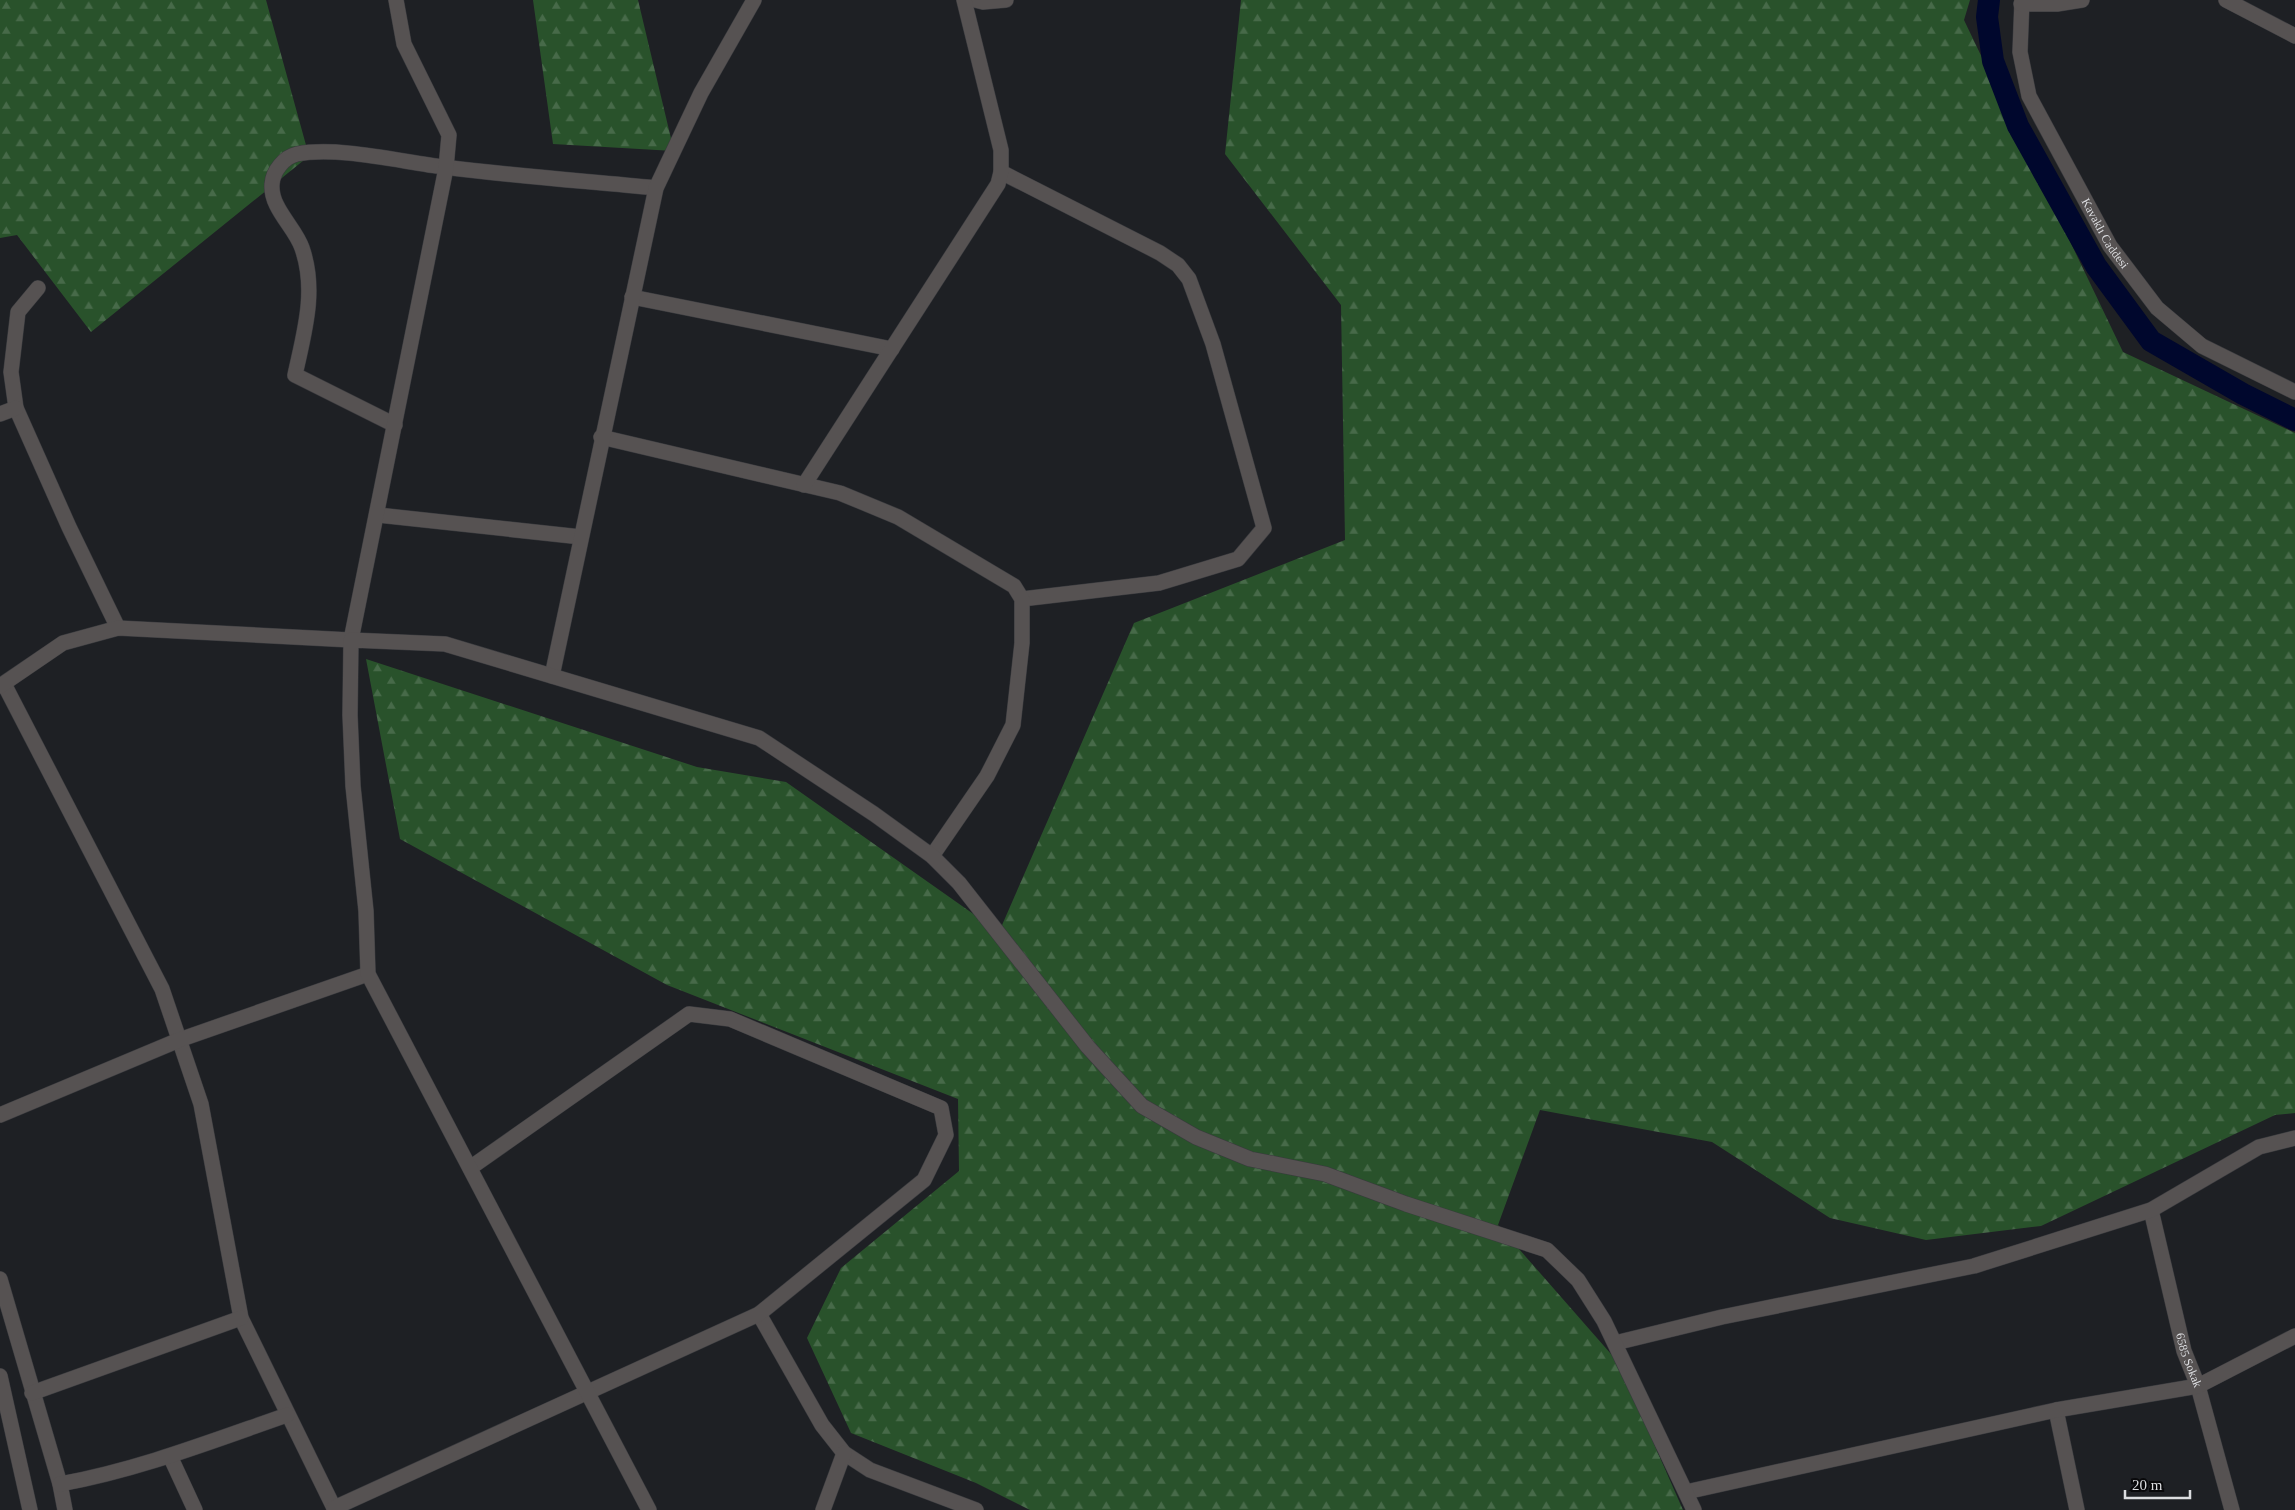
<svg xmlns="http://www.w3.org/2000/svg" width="2295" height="1510" viewBox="0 0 2295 1510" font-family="'Times New Roman',serif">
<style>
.forest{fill:url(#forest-firs)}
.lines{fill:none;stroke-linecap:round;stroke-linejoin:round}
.canal{stroke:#00072d;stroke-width:22}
.minor-casing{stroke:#393a3e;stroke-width:16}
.minor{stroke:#565252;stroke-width:15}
.labels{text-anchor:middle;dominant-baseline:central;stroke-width:4;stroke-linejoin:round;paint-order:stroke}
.street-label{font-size:12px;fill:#dcdde0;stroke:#09090b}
</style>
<defs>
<pattern id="forest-firs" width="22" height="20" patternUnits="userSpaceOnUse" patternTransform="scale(1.25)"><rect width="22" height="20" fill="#29522b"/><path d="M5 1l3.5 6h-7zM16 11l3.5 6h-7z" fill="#476a49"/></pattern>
</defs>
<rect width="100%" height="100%" fill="#1e2024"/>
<!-- forest -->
<path class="forest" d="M0,0H266L309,156L91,332L17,235L0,238Z
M533,0H638L674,151L553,144Z
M1241,0H1970L1964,20L2123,352L2295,433V1113L2275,1115L2041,1226L1926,1240L1830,1218L1712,1142L1540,1110L1498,1225L1618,1362L1683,1510H1030L976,1483L851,1433L807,1338L841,1268L959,1171L958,1099L667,985L400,839L366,659L697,767L786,782L999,932L1134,623L1345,540L1341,305L1225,154Z"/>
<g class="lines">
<!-- canal -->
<path class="canal" d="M1989,0L1987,17L1993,61L2018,126L2096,266L2151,341L2243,394L2295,420"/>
<defs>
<g id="minor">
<path d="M975,0L983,2L1006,0"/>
<path id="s1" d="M2022,0L2020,52L2029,96L2110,246L2157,308L2202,346L2295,392"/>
<path d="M2226,0L2295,36"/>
<path d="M2021,4H2057L2082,0"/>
<path d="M1001,172L1160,253L1178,265L1189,279L1213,344L1264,528L1238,559L1159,583L1022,599"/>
<path d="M38,288L18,312L11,372L16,408L69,527L118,628"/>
<path d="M632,297L892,349"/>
<path d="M0,414L16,408"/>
<path d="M395,425L295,375C304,333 317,291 302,248C295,227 270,208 272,184C273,171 284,157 297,154C338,146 402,162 444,167C514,176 585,181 656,188"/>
<path d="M601,437L840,493L898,517L1014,586L1022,599V643L1013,725L987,776L932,856"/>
<path d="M804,485L998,184L1001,172V150L964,0"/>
<path d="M378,515L581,537"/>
<path d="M552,676L656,188L701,93L754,0"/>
<path d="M4,684L162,989L201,1104L241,1318L335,1510"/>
<path d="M0,686L63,643L118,628L351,640L446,168L449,135L404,44L396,0"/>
<path d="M0,1115L179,1040L368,974"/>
<path id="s2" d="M2151,1210L2184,1351L2198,1386L2232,1510"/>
<path d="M0,1279L60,1484L65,1510"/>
<path d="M759,1314L822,1425L844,1453L870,1470L976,1510"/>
<path d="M1615,1343L1722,1317L1974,1266L2151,1210L2259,1147L2295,1138"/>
<path d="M0,1376L30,1510"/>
<path d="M32,1393L241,1318"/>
<path d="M2056,1410L2077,1510"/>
<path d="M170,1456L195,1510"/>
<path d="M60,1484C138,1470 212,1441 287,1415"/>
<path d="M1686,1492L2056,1410L2198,1386L2295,1336"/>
<path d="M334,1508L759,1314L924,1180L946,1135L941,1108L730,1019L689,1014L470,1168"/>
<path d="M649,1510L368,974L366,911L353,786L350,715L351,640L445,644L759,738L874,814L932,856L959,883L1088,1047L1142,1106L1196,1137L1250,1159L1325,1174L1406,1204L1547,1250L1578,1280L1604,1321L1694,1510"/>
<path d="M823,1510L844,1453"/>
</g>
</defs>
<!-- minor casing -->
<use href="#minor" class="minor-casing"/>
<!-- minor -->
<use href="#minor" class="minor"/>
</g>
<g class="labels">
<!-- street labels -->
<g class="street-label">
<text stroke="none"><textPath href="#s1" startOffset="254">Kavaklı Caddesi</textPath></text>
<text stroke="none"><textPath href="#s2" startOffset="155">6585 Sokak</textPath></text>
</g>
</g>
<!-- scale -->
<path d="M2125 1490v8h65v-8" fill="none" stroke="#dcdde0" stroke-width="2.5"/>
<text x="2132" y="1490" font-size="15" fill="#dcdde0" stroke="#09090b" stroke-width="4" paint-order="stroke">20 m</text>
</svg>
